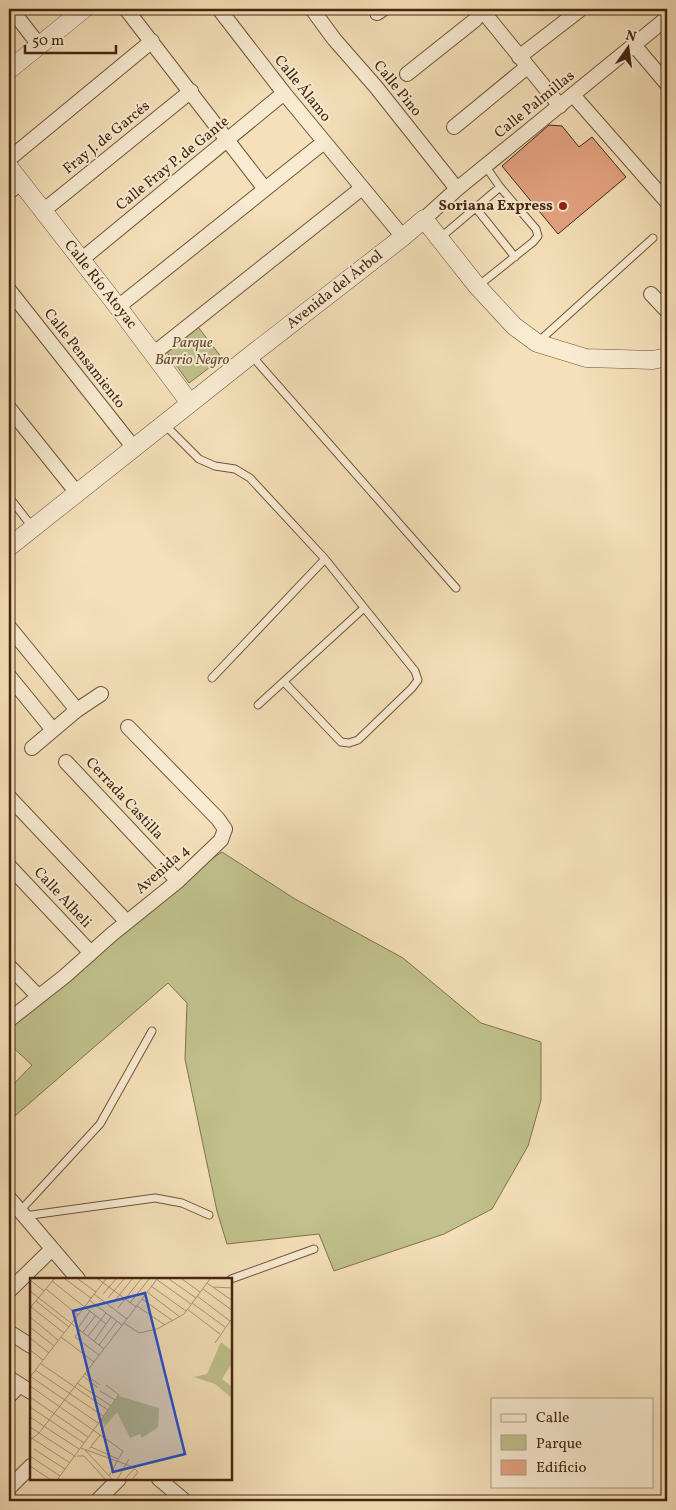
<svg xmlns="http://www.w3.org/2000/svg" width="676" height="1510" viewBox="0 0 676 1510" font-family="Vollkorn,serif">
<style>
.green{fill:#c0c18c;stroke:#82724e}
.building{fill:#e5a482;stroke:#45240f}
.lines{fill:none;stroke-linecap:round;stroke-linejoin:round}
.service-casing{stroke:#71533a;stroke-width:9}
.minor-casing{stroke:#71533a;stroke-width:16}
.tertiary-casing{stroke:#71533a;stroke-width:19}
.service{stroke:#f8ebd2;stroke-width:7}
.minor{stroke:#f8ebd2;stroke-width:14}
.tertiary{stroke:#f8ebd2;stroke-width:18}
.poi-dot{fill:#8f2418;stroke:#f8ebd2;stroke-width:2}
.labels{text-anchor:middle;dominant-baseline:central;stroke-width:4;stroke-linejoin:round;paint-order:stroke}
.street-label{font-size:15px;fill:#45240f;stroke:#f8ebd2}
.poi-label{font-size:15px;font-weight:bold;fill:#45240f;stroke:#f8ebd2;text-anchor:end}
.park-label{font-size:15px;font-style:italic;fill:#644b2e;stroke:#f8ebd2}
.inset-road{fill:none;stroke:#ae9575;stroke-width:1}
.view{fill:#1d4ed8;fill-opacity:0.15;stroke:#1d4ed8;stroke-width:2.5}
.inset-edge{fill:none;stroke:#45240f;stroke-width:2.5}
</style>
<rect width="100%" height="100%" fill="#f4e0b9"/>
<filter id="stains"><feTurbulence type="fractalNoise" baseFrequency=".004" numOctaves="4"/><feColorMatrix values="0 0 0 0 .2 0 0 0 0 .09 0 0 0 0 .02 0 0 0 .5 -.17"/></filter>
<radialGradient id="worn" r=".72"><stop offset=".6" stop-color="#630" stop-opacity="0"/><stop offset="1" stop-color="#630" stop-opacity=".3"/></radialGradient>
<!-- green -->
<path class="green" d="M195,323L222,358L189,383L164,348Z
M222,852L295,899L403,958L481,1023L541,1042V1100L528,1146L492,1209L444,1234L334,1271L319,1234L227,1244L217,1211L185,1059L187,1003L168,983L9,1121V1089L32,1065L9,1044V1028L178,881Z"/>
<!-- building -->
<path class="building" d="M549,125L562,126L579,147L592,137L626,177L558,234L502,166Z"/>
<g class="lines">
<defs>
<path id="service" d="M475,207L515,257
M440,238L500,187
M478,286L533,242L538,236L536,229L500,187L486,167
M538,342L653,238
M251,355L456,588
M164,424L199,459L215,466L235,469L250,478L325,559L415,671L418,680L412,688L358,740L349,743L341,742L284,682
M9,497L33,528
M212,678L325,559
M258,705L364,608
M20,1211L100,1124L152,1031
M24,1216L155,1198L182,1203L209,1215
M231,1279L314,1249"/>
<path id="minor" d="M11,9L39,45
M126,9L265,189
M219,9L284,93L403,237
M312,9L334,39L376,87L457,189
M481,9L560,106
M377,13L383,9
M634,45L667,84
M519,57L581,9
M407,74L475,20L482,9
M573,95L667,202
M454,127L527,67
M9,159L152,41
M9,192L20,183
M43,211L191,91
M424,219L457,189L667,18
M81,260L284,93
M9,290L134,448
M651,294L667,311
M118,307L324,142
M153,354L362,188
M9,408L77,493
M9,627L77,710
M9,676L53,730
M32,748L77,710L101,694
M66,762L178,881
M9,797L127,922
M9,866L91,953
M9,966L38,996
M9,1020L65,976L111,935L178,881L221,840L225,829L218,819L128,727
M9,1198L78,1279
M9,1291L52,1249
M9,1332L31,1346
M9,1378L31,1392
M9,1396L20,1385
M159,1479L185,1501
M9,1488L31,1466
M97,1501L119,1479"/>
<path id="tertiary" d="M9,70L84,9
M9,167L118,307L190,403
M9,547L251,355L403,237L424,219L477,286L514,326L537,343L586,358L653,360L667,357"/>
</defs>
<!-- service casing -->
<use href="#service" class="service-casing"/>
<!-- minor casing -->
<use href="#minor" class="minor-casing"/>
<!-- tertiary casing -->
<use href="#tertiary" class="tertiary-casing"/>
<!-- service -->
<use href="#service" class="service"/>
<!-- minor -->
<use href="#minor" class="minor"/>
<!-- tertiary -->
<use href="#tertiary" class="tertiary"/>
</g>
<!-- markers -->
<circle class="poi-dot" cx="563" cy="206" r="5"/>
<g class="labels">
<!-- street labels -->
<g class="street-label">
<text transform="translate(302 89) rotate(51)">Calle Álamo</text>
<text transform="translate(397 89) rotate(51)">Calle Pino</text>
<text transform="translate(535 105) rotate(-39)">Calle Palmillas</text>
<text transform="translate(107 138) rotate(-39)">Fray J. de Garcés</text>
<text transform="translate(173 164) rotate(-39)">Calle Fray P. de Gante</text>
<text transform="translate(100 285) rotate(52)">Calle Río Atoyac</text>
<text transform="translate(335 290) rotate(-38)">Avenida del Árbol</text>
<text transform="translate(84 359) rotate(52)">Calle Pensamiento</text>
<text transform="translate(124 799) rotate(47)">Cerrada Castilla</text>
<text transform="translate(163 870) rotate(-41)">Avenida 4</text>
<text transform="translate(62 898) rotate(47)">Calle Alheli</text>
</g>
<!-- poi labels -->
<g class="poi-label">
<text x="553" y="206">Soriana Express</text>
</g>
<!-- park labels -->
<g class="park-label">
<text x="192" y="343">Parque<tspan x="192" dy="17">Barrio Negro</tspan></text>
</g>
</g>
<!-- overview -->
<g transform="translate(30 1278)">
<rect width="202" height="202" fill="#f4e0b9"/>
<path d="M191,64L202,73V85L192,101L202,109V120L185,106L164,99L177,96ZM89,118L129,130L128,149L112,160L110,156L100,160L87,134L70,154L75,146L70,144Z" fill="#c0c18c"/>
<path class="inset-road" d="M35,1L61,20M48,1L66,14M68,1L106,29M126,1L161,26M139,1L166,20M152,1L170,14M0,2L14,13M22,3L76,46M177,5L203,23M121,8L156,33M183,9L202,10M16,11L48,37M173,11L203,33M0,13L74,71M117,14L150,39M64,16L97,41M73,16L86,1M167,18L200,43M78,20L94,1M112,21L143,43M59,22L92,47M6,23L39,49M84,24L102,1M100,25L119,1M162,25L195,49M107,28L135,47M1,29L34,55M0,30L24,1M88,30L111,1M157,31L190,56M0,39L28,62M94,45L127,1M0,49L24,68M48,50L60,33M50,52L45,59L69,77M53,54L66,37M58,58L76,35M31,59L64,84M0,60L19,75M64,63L81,39M185,65L203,39M69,67L87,43M0,72L13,82M10,85L78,132M5,92L73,138M55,96L70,107M0,98L68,145M53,98L68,110M0,99L76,1M47,105L81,128M0,108L93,173L79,198M70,113L85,122M0,119L58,159M0,129L54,165M0,139L49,171M0,149L46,179M0,159L40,185M0,162L9,155L94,45L109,55L127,51L154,36L180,1M61,169L88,181M51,170L103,189L108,194L102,202M4,171L35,191M59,171L70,157M55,172L83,202M0,178L30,198M47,178H54L76,202M0,188L21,202M27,202L89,117L76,107M87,202L99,181M94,202L105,190"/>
<path class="view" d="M115,15L155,176L83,194L43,33Z"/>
<rect width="202" height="202" class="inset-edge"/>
</g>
<!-- margin -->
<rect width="676" height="1510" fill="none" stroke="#f4e0b9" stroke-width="30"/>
<rect x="10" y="10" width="656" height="1490" fill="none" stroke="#45240f" stroke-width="2.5"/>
<rect x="15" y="15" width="646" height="1480" fill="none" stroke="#45240f"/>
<!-- legend -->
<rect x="491" y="1398" width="162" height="90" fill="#f8ebd2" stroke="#b09b84"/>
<rect x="501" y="1414" width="25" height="8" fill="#f8ebd2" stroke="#b09b84"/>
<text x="536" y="1422" font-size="15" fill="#45240f">Calle</text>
<rect x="501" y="1435" width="25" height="15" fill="#c0c18c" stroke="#b09b84"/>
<text x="536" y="1448" font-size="15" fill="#45240f">Parque</text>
<rect x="501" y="1460" width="25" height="15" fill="#e5a482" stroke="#b09b84"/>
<text x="536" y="1472" font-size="15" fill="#45240f">Edificio</text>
<!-- north arrow -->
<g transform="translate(628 48) rotate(14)" stroke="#f8ebd2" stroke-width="4" paint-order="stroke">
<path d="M0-4L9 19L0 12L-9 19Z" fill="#45240f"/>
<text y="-8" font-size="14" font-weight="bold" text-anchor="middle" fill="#45240f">N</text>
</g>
<!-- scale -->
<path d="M25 45v8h91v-8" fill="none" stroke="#45240f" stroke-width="2.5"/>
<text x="32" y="45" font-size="15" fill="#45240f" stroke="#f8ebd2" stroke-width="4" paint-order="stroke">50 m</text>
<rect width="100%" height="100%" filter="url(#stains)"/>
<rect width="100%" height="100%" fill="url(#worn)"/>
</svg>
